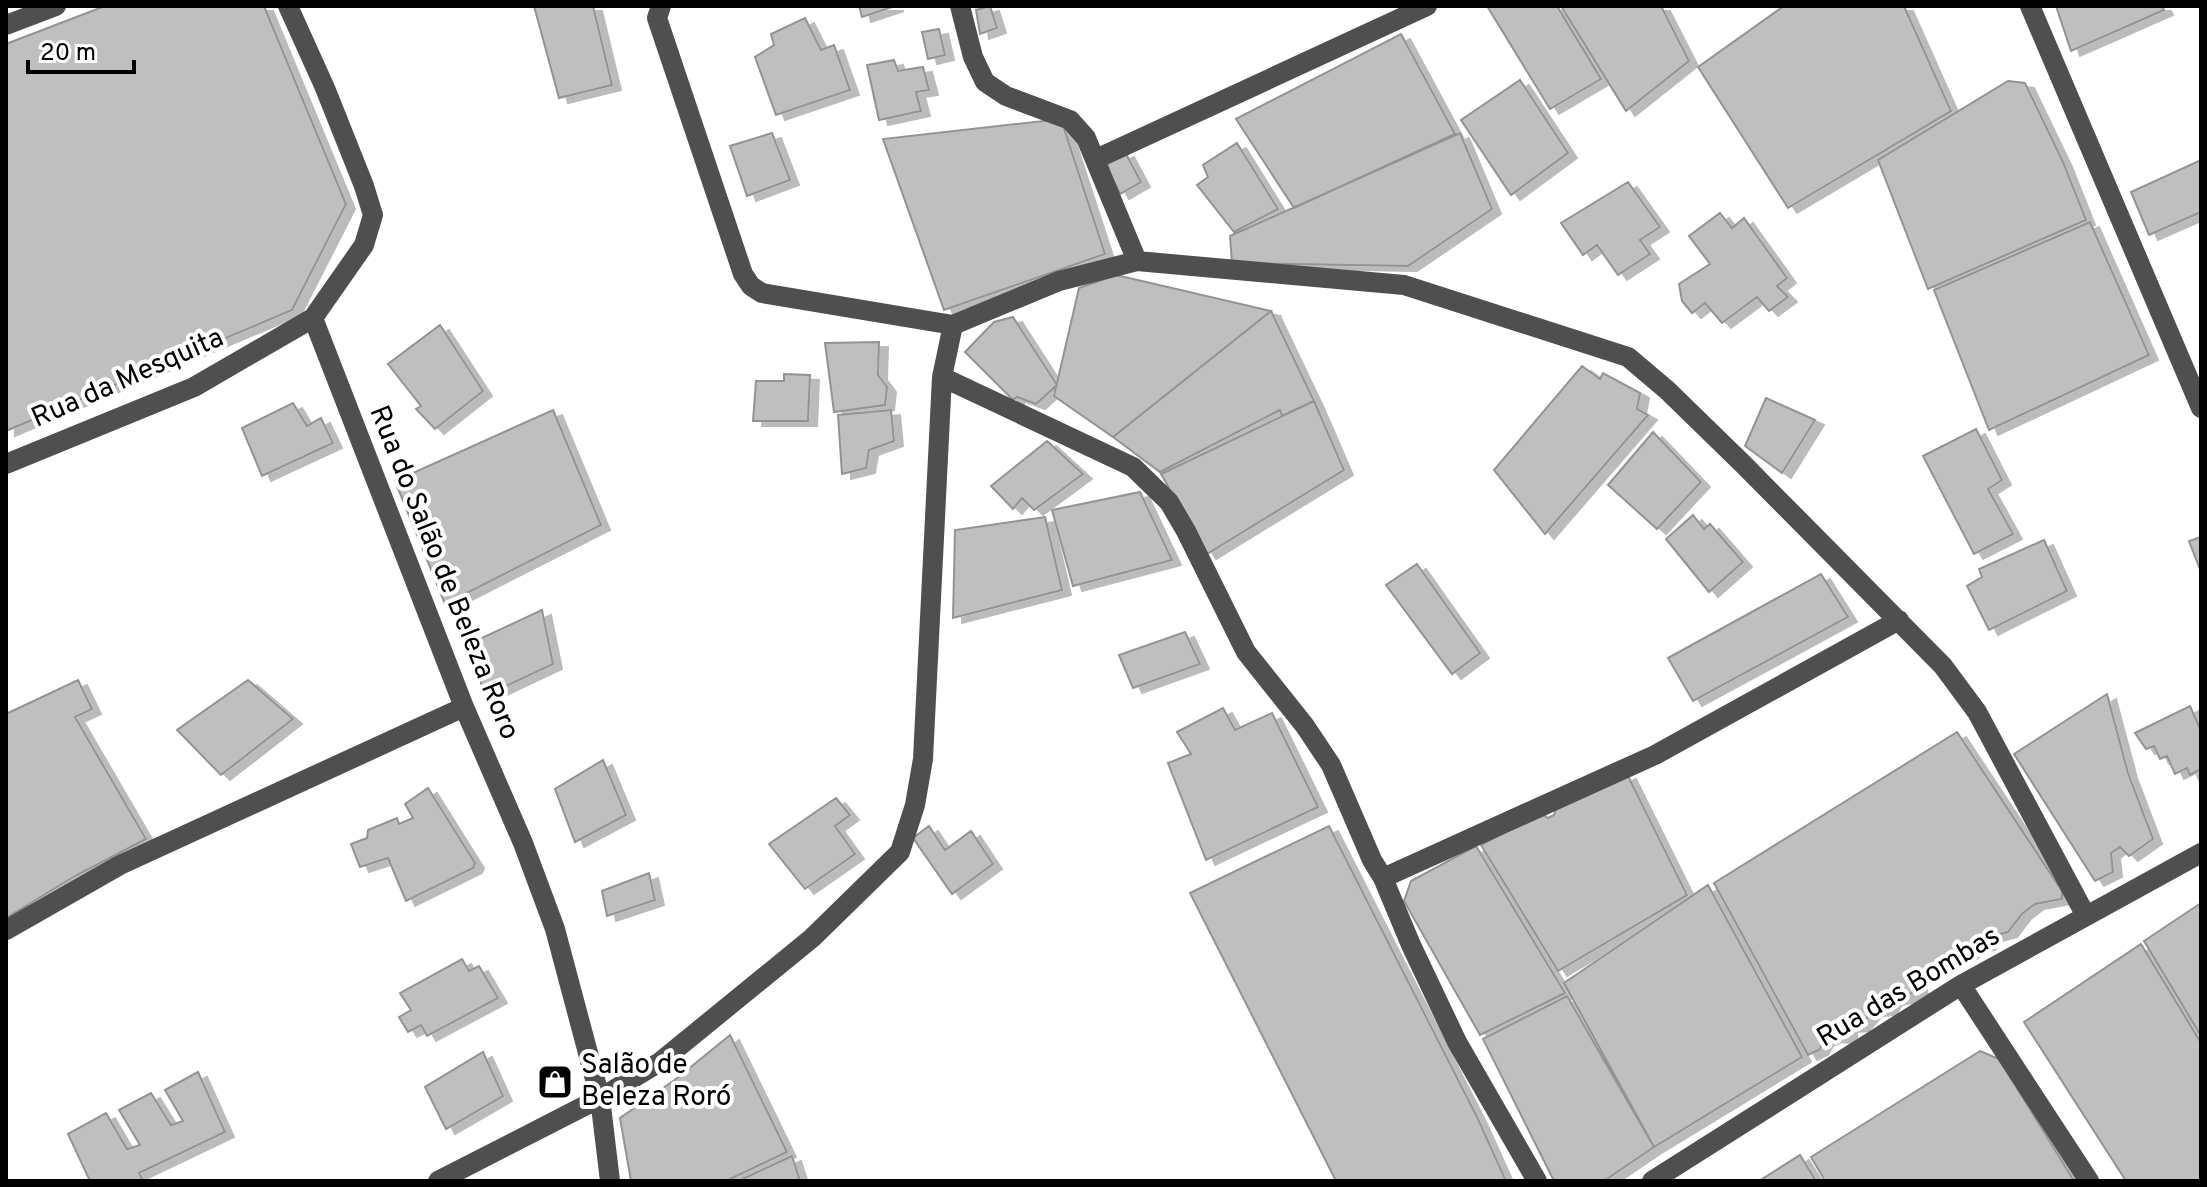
<svg xmlns="http://www.w3.org/2000/svg" width="2207" height="1187" viewBox="0 0 2207 1187" font-family="Overpass,sans-serif">
<style>
.building{fill:#bfbfbf;stroke:#939393;stroke-width:2;filter:url(#shadow)}
.lines{fill:none;stroke-linecap:round;stroke-linejoin:round}
.minor{stroke:#4f4f4f;stroke-width:20}
.labels{text-anchor:middle;dominant-baseline:central;stroke-width:8;stroke-linejoin:round;paint-order:stroke}
.street-label{font-size:28px;fill:#000;stroke:#fff}
.poi-label{font-size:28px;fill:#000;stroke:#fff;text-anchor:start}
</style>
<defs>
<filter id="shadow"><feDropShadow dx="9" dy="5" stdDeviation="0" flood-color="#0004"/></filter>
</defs>
<rect width="100%" height="100%" fill="#fff"/>
<!-- building -->
<path class="building" d="M105,6H264L346,204L292,310L6,431V44Z
M534,6H593L612,85L559,98Z
M859,6H895L862,17Z
M990,6L997,28L980,34L976,10Z
M1487,6H1557L1601,79L1550,109Z
M1561,6H1661L1689,61L1626,111Z
M1784,6H1904L1951,111L1788,208L1698,67Z
M2056,6H2162L2164,10L2071,51Z
M805,18L821,50L834,45L850,90L776,115L755,57L774,45L771,34Z
M939,29L945,55L928,59L922,32Z
M1401,34L1455,134L1294,208L1236,119Z
M894,60L898,71L923,67L929,90L916,92L921,111L879,120L867,65Z
M1520,80L1568,153L1511,195L1461,120Z
M2008,81L2025,83L2063,162L2086,220L1928,289L1878,160Z
M1061,119L1105,254L944,310L883,139Z
M772,133L790,180L747,196L730,146Z
M1460,133L1492,209L1408,266L1232,263L1230,236Z
M1237,143L1278,209L1234,232L1197,185L1208,177L1203,165Z
M1125,152L1141,182L1120,194L1104,162Z
M2201,160V212L2149,235L2131,192Z
M1628,182L1660,227L1640,240L1650,254L1618,275L1597,245L1583,255L1561,223Z
M1720,213L1732,228L1744,218L1787,278L1777,286L1788,297L1769,311L1757,297L1722,323L1705,303L1692,313L1682,301L1679,284L1710,264L1689,236Z
M2090,222L2149,355L1989,430L1934,290Z
M1116,275L1271,311L1113,437L1054,396L1079,288Z
M1271,311L1314,401L1282,416L1280,410L1160,472L1113,437Z
M1013,317L1057,385L1036,404L1017,397L1013,400L965,352L994,322Z
M440,325L483,391L435,429L416,409L421,406L388,364Z
M879,342L878,375L887,387L885,405L834,412L825,343Z
M1582,366L1600,379L1603,373L1640,393L1637,409L1648,415L1545,534L1494,470Z
M784,374L810,375L808,421H753L756,381H784Z
M1766,398L1815,420L1782,473L1745,446Z
M1314,401L1344,470L1207,554L1161,474Z
M293,403L307,426L321,418L333,443L262,476L242,428Z
M553,410L601,525L445,604L395,481Z
M891,410L894,441L869,450L866,468L842,474L838,415Z
M1976,429L2002,480L1988,489L2013,534L1974,554L1923,456Z
M1653,432L1701,482L1657,529L1608,485Z
M1047,441L1083,474L1034,510L1022,498L1013,509L991,486Z
M1140,492L1172,560L1073,586L1052,510Z
M1693,515L1704,529L1710,524L1743,562L1709,592L1666,539Z
M1045,517L1062,590L953,618L955,530Z
M2201,537V572L2189,541Z
M2044,540L2067,591L1989,630L1967,586L1982,577L1979,569Z
M1417,564L1480,653L1452,674L1386,585Z
M1821,574L1848,617L1693,701L1668,658Z
M542,610L553,664L485,696L469,644Z
M1185,632L1200,664L1133,688L1119,655Z
M78,680L92,709L75,717L146,839L75,876L6,918V714Z
M248,680L293,719L221,775L177,730Z
M2107,694L2128,773L2153,839L2129,856L2120,847L2111,853L2113,872L2095,881L2014,754Z
M2190,706L2201,731V769L2190,775L2187,768L2175,774L2167,756L2160,759L2154,746L2146,749L2135,733Z
M1223,708L1235,730L1272,713L1318,807L1206,860L1168,763L1191,754L1177,732Z
M1957,732L2062,891V899L2035,904L2022,914L2008,932L1993,936L1986,945L1977,946L1964,957L1948,955L1928,966L1916,978L1919,989L1903,998L1893,1000L1887,1010L1873,1011L1860,1026L1848,1027V1033L1842,1038L1833,1037L1824,1041L1819,1050L1808,1055L1714,883Z
M603,760L626,815L575,842L555,789Z
M1627,774L1687,895L1558,971L1481,845L1541,813L1548,818L1554,815L1556,809Z
M428,788L475,863L473,868L406,901L388,858L360,867L351,844L367,838L368,830L397,818L399,824L413,818L405,804Z
M836,798L850,815L835,826L855,854L805,889L769,844Z
M929,826L945,850L971,831L993,864L952,894L913,838Z
M1329,826L1478,1119L1506,1181H1336L1190,893Z
M1476,846L1565,993L1480,1035L1404,901L1411,881Z
M649,873L655,900L607,916L602,891Z
M1708,885L1802,1057L1654,1147L1564,983Z
M2201,903V1036L2144,941Z
M2141,944L2201,1043V1181H2126L2024,1022Z
M462,959L469,971L479,966L498,998L427,1036L421,1025L408,1032L399,1017L411,1010L400,993Z
M1567,996L1654,1147L1604,1181H1554L1483,1039Z
M730,1035L787,1152L726,1181H631L620,1118L676,1079Z
M1980,1051L1999,1059L2074,1181H1825L1811,1157Z
M483,1052L503,1096L446,1129L425,1087Z
M198,1072L225,1132L139,1173L143,1181H90L68,1134L106,1113L127,1149L140,1145L119,1110L151,1093L171,1125L183,1121L165,1090Z
M1800,1155L1816,1181H1759Z
M792,1156L800,1181H738Z"/>
<g class="lines">
<!-- minor -->
<path class="minor" d="M288,6L325,88L364,186L373,215L364,245L313,318L464,707L523,843L555,929L600,1098L610,1181
M661,6L657,18L743,274L751,286L762,293L953,325
M960,6L973,57L985,82L1006,96L1070,120L1086,138L1137,261
M2030,6L2201,408
M6,25L56,6
M1096,159L1427,6
M942,377L1133,467L1169,502L1186,531L1246,652L1305,726L1331,765L1372,860L1383,878L1411,945L1457,1042L1537,1181
M6,464L194,387L313,318
M1383,878L1655,755L1899,620
M6,930L120,865L464,707
M1961,985L2089,1181
M438,1181L600,1098L660,1062L812,938L900,852L915,805L923,759L942,377L953,325L1059,281L1137,261L1404,285L1628,357L1667,390L1743,464L1943,666L1977,712L2086,916
M1652,1181L1961,985L2201,853"/>
</g>
<!-- icons -->
<defs>
<symbol id="shop-square" viewBox="-11 -11 22 22"><rect x="-9" y="-9" width="18" height="18" rx="4" fill="#000" stroke="#fff"/><path d="M-5-2.5h2.3a2.7 3.5 0 0 1 5.4 0H5L5.5 6h-11ZM-1.5-2.5h3a1.5 2.3 0 0 0-3 0Z" fill="#fff"/></symbol>
</defs>
<g fill-rule="evenodd">
<use href="#shop-square" x="535" y="1062" width="40" height="40"/>
</g>
<g class="labels">
<!-- street labels -->
<g class="street-label">
<text transform="translate(128 379) rotate(-24)">Rua da Mesquita</text>
<text transform="translate(443 573) rotate(68)">Rua do Salão de Beleza Roro</text>
<text transform="translate(1909 988) rotate(-31)">Rua das Bombas</text>
</g>
<!-- poi labels -->
<g class="poi-label">
<text x="581" y="1066">Salão de<tspan x="581" dy="32">Beleza Roró</tspan></text>
</g>
</g>
<!-- border -->
<rect width="2207" height="1187" fill="none" stroke="#000000" stroke-width="16"/>
<!-- scale -->
<path d="M28 60v12h106v-12" fill="none" stroke="#000000" stroke-width="4"/>
<text x="40" y="60" font-size="24" fill="#000000" stroke="#ffffff" stroke-width="6" paint-order="stroke">20 m</text>
</svg>
